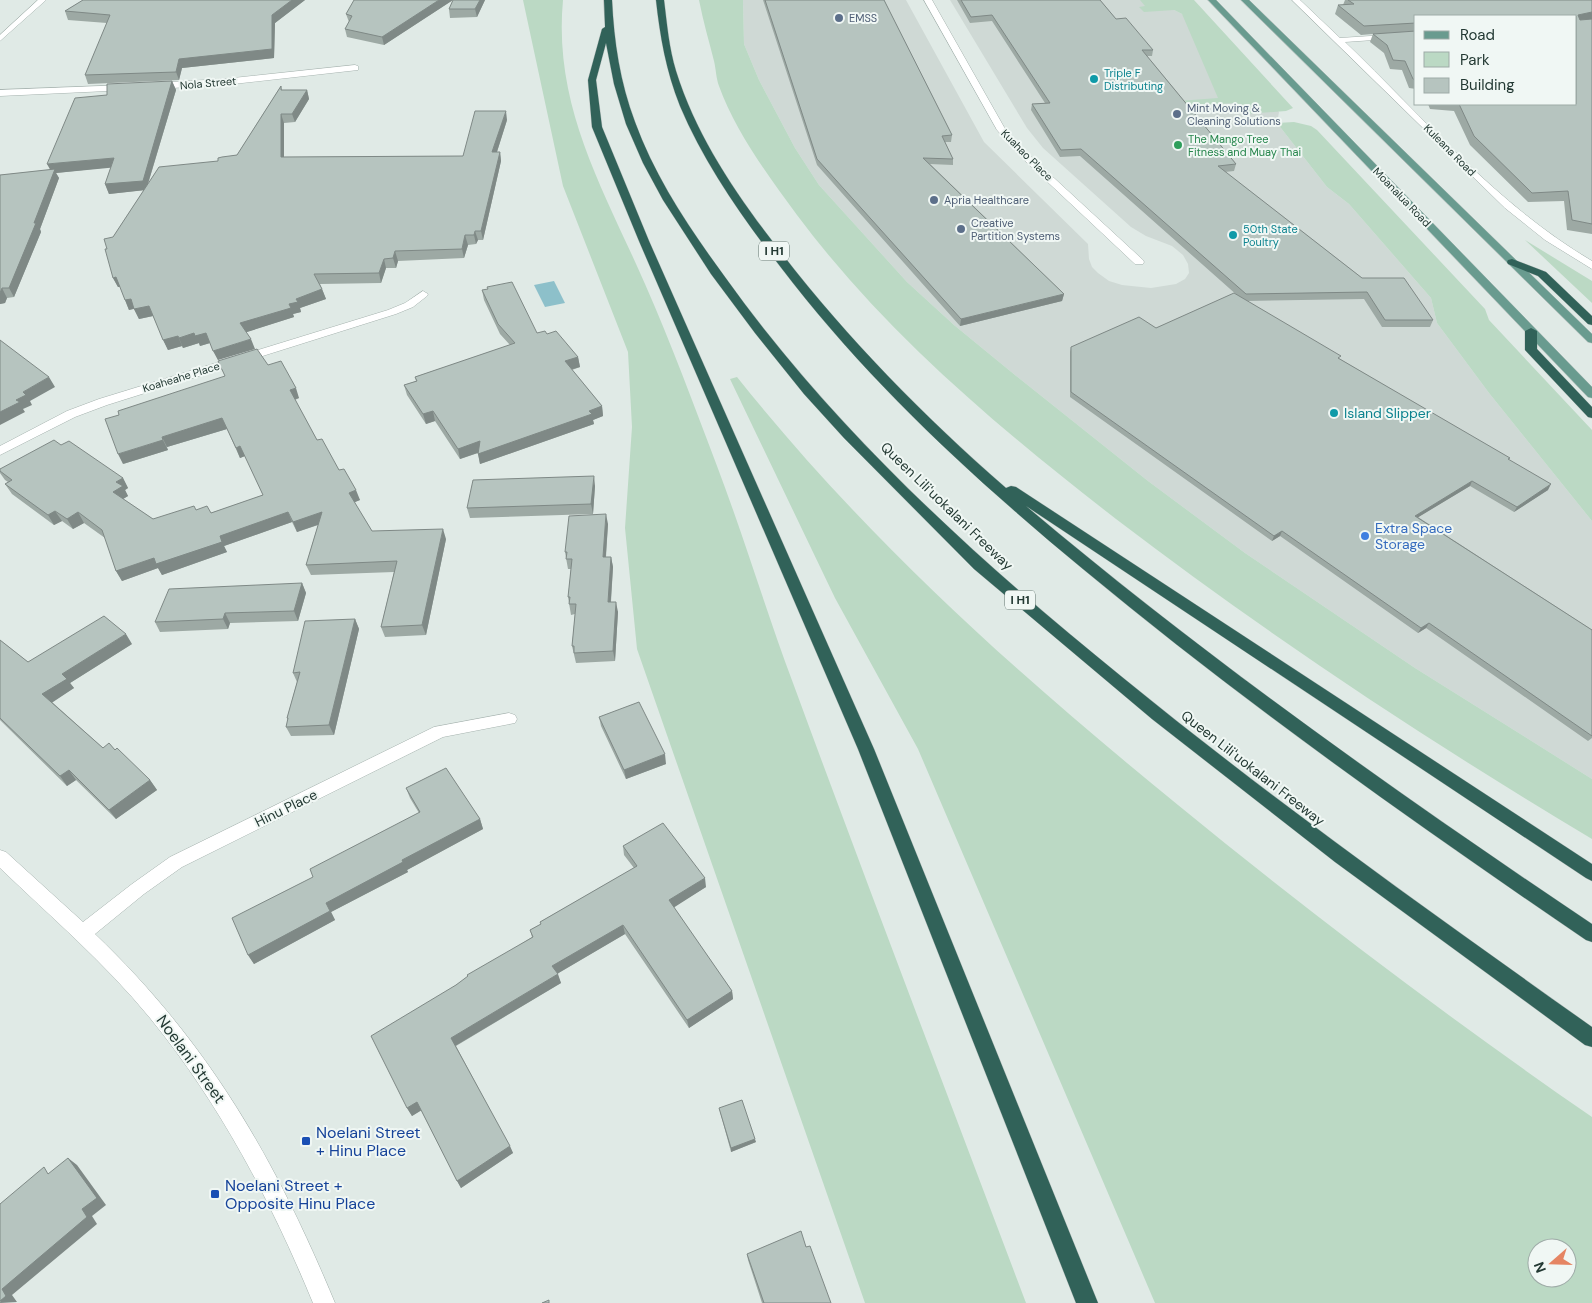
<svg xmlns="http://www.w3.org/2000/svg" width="1592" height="1303" viewBox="0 0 1592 1303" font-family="'DM Sans',sans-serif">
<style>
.built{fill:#cfd9d5}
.green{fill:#bbd9c4;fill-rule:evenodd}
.water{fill:#8dc0ca}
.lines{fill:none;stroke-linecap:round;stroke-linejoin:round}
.minor-casing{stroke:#a4b1ad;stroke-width:1}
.major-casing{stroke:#bdc4c2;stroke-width:1}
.highway-casing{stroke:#bdc4c2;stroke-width:1}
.minor{fill:#fff;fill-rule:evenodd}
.major{fill:#699b8f;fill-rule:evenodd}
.highway{fill:#316259;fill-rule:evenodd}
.wall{fill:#9da9a4}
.shaded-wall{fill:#7f8986}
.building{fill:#b6c4bf;stroke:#7f8986}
.service-dot{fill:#5c6f8a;stroke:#f0f7f4;stroke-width:2}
.culture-dot{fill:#0f9aa8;stroke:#f0f7f4;stroke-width:2}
.leisure-dot{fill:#2e9e5b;stroke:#f0f7f4;stroke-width:2}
.shop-dot{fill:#3f7fe0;stroke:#f0f7f4;stroke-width:2}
.transit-dot{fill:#1a4fb4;stroke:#f0f7f4;stroke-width:2}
.labels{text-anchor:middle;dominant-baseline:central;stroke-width:4;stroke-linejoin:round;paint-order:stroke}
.far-service-label{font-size:11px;fill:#4e5e75;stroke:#f0f7f4;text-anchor:start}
.far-culture-label{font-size:11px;fill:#0d838f;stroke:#f0f7f4;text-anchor:start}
.far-street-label{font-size:11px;fill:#233933;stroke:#f0f7f4}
.far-leisure-label{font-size:11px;fill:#27864d;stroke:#f0f7f4;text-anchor:start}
.shield{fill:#f0f7f4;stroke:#60726d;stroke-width:1}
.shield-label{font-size:12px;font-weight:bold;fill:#233933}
.culture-label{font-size:14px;fill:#0d838f;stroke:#f0f7f4;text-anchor:start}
.street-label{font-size:14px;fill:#233933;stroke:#f0f7f4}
.shop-label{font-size:14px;fill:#366cbe;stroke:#f0f7f4;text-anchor:start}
.near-street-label{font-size:16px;fill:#233933;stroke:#f0f7f4}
.near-transit-label{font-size:16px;fill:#164399;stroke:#f0f7f4;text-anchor:start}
</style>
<rect width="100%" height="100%" fill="#e0eae6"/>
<!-- built -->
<path class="built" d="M743,0H906L984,142L1088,244L1089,259L1092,267L1098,273L1109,281L1122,285L1151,288L1176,284L1185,279L1189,273L1188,264L1183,255L1172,246L1146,236L1131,227L1043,148L1027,128L950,0H1166L1174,10L1182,14L1279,112L1277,123L1327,187L1349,204L1431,298L1437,323L1489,393L1592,521V779L1415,668L1245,553L1148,481L1015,375L954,325L907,282L819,185L795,148L759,80L744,44Z"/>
<!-- green -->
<path class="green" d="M523,0H563C553,107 604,190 645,284C671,343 694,405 717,466C744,537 766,611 793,683C869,890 948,1096 1026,1303H865L637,649L625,528L632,427L628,352L563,186Z
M699,0H743L744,44L759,80L795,148L819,185L907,282L954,325L1015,375L1148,481L1245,553L1415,668L1592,779V839C1428,741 1268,635 1116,519C1000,429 885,333 797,215C769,177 735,131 719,86C716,78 716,69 714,61C709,41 703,21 699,0Z
M1140,0H1194L1293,108L1286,111L1245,114L1235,103L1182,106L1178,101L1218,98L1182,14L1174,10L1144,12L1139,7L1145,6Z
M1294,122L1311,126L1317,130L1485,309L1489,320L1592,430V521L1489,393L1437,323L1431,298L1349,204L1327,187L1277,123Z
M1525,240L1592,281V303Z
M737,377C868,541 1016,673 1178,805C1311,914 1450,1019 1592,1117V1303H1155L918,749L835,598L730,379ZM1537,1248H1567V1278H1537Z"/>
<!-- water -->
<path class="water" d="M554,281L565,303L545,307L534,285Z"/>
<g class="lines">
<defs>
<path id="minor" d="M38,0H46L0,41V35Z
M924,0H932L1004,127L1028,154L1143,260L1144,262L1143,264H1135L1022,158L997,130Z
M1292,0H1300L1340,38L1416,33V37L1345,42C1424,118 1497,205 1592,261V269L1545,240L1505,208Z
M355,65L358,66V70L224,85L154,89L150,86L154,83L224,79Z
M126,85L129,86V90L0,96V90Z
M423,291L428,294L427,296L413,307L396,314L107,405L75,417L0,455V446L67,411L99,399L388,310L405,303Z
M509,713L515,715L517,719L515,723L443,737L182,867L144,894L95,934C209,1043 275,1159 335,1303H313C271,1201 220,1104 150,1018C105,963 51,917 0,868V850L6,852L83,922L132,884L170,857L434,727Z"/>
<path id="major" d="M1208,0H1216L1592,387V398L1588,397Z
M1241,0H1249L1592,334V343L1588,342Z"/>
<path id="highway" d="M604,0H612C614,42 620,82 635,122C659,188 702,246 744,303C851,445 984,565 1122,677C1274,801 1433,914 1592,1027V1047L1585,1045L1335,862L1152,719L974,569L844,438L804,394L755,333L711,274L663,200L643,163L626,124L614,84L606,43L596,80L602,127L649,241L874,749L1098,1303H1076L858,749L639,241L592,127L588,80L602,29L605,27Z
M656,0H664C667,24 669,48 676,71C695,132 731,187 770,238C839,330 919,412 1006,488L1011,486L1016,487L1592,864V881L1586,878L1026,506C1206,658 1397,793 1592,924V942L1586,940C1413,822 1243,702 1083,569C978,482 877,390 793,283C750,228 707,170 680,106C666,71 660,36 656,0Z
M1512,259L1546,272L1592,316V325L1588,324L1538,276L1508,264L1507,262L1508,260Z
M1531,328L1537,331V349L1592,407V418L1588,417L1525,350V331Z"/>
</defs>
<!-- minor casing -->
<use href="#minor" class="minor-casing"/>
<!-- major casing -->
<use href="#major" class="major-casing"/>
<!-- highway casing -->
<use href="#highway" class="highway-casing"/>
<!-- minor -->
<use href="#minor" class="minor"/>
<!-- major -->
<use href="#major" class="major"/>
<!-- highway -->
<use href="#highway" class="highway"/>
</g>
<!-- wall -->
<path class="wall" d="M83,0H305L275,23L274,58L182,68L179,80L88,84L85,75L107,23L68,20L65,11Z
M453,0L384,45L347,37L345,29L349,22L346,14Z
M453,0H485L477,17L450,18L449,9Z
M763,0H884L952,135L951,142H945L953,159V165L930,164L1064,294L1062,301L960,326L817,165Z
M957,0H1100L1116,19L1153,50L1152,56H1147L1236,164L1234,171L1225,172L1362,278L1433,320L1430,327H1382L1364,299L1247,301L1340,359L1509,460L1548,490L1514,512L1470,486L1418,517L1592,630V738L1588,741L1426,628L1418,633L1280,536L1272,541L1070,397V352L1071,347L1156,328L1238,296L1080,156L1060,157L1031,110L1032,104L1045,103L992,21L970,23Z
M1345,0H1592V234L1567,230L1564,201L1528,202L1470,145L1454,111L1430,109L1428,104H1576L1416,16V89L1409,88L1402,70L1390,69L1384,53L1370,42L1373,34L1361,35L1335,14L1338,5H1343Z
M172,81L176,90L148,184L237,155L281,86L282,90H307L309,99L295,122L284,123V157L463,156L507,120L497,152H500L501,161L483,240H478L476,244L468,245L464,258L398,261L396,268H386L381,283L320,284L326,299L300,308L301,312L293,314L294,317L246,332L218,360L210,343L200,346L199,343L183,348L182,346L168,350L153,316L139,319L134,309L129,310L120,287H118L113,278L107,249L113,237L144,190L109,194L105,184L111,167L56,173L59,178L40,229L41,232L14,297L7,298L5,303L0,304V175L50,170L107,95Z
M482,290L537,333L547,334L578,357L580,367L572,370L602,406L603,416L593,420L594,424L480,464L478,453L460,459L435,421L426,424L407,395L404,385L416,381L415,377L510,345L500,334L484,300Z
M268,365L299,398L295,400L317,440L339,470L360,500L354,502L372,531L446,539L426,635L385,637L381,627L394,572L311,575L306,565L318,525L297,532L292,522L224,546L227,552L162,575L158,568L122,581L116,571L105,538L84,523L73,529L62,521L54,525L12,494L5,484L8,482L5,480L0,473V469L61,445L123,478L128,488L125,490L128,496L123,499L153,519L196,510L211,513L263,495L245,456L240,458L227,429L167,447L168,450L123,464Z
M595,486L593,514L470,518L467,508Z
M608,524L606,557H611L613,567L611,602L618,612L615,661L576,663L572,646L575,614L571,615L568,597L571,569H568L565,552Z
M302,583L306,593L298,621L230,623L228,629L160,632L155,622Z
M355,619L359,629L334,735L291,736L286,727L288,720L287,718L297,682L293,673Z
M0,640L28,662L132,644L70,683L74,688L52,702L103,748L150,780L157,790L116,819L76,780L67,786L0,720Z
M599,717L666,764L626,779L601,726Z
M406,788L480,819L483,829L407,870L408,872L331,912L335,920L254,964L248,955L419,813L410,798Z
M623,846L706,887L673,907L732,991L733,999L689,1028L625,934L557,974L561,983L456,1046L513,1153L461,1188L421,1110L412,1116L407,1108L456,985L532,937L530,930L541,924L540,922L634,868L624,855Z
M719,1108L756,1142L731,1152Z
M747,1254L831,1303H762L748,1260Z"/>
<!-- shaded-wall -->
<path class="shaded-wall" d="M292,0H305L275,23L274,58L182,68L179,80L176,72L179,59L272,15Z
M439,0H453L384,45L382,37Z
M480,0H485L477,17L475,9Z
M1592,12V19L1576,23L1578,15Z
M172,81L176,90L146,190L109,194L105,184Z
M307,90L309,99L295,122L292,114Z
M506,111L507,120L494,161L492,152Z
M281,114L284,123V166L281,157Z
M500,152L501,161L483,240L481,231Z
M114,158L118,167L56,173L59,178L40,229L41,232L14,297L9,288L52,173L47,164Z
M475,231L478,240L476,244L474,235Z
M465,235L468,245L464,258L462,249Z
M395,251L398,261L396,268L393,258Z
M384,259L386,268L381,283L379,273Z
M116,277L121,287H118L113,278Z
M2,288L7,298L5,303L0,304V293Z
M322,289L326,299L300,308L301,312L293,314L294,317L244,333L240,323L289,304L296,299Z
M1064,294L1062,301L960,326L961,319Z
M131,299L136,308L129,310L125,300Z
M149,306L153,316L139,319L134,309Z
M194,333H206L210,343L200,346L199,343L183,348L179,338Z
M178,336L182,346L168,350L163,340Z
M251,339L255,349L218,360L213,351Z
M578,357L580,367L566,371L565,361Z
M49,377L55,387L30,401L32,405L23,409L25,412L0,425V412L23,392Z
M296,388L299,398L293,400L290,390Z
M602,406L603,416L593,420L594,424L480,464L478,454Z
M433,411L435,421L426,424L423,414Z
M222,418L227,429L167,447L162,437Z
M163,440L168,450L123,464L118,454Z
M480,441L483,451L460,459L458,449Z
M240,446L245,456L240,458L236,448Z
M594,476L595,486L593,514L591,504Z
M123,478L128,488L125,490L128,496L118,502L113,492L116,482Z
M1472,481L1470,486L1412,521L1415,516Z
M1551,484L1548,490L1514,512L1517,507Z
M356,490L360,500L353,503L349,493Z
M55,511L62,521L54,525L48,515Z
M78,512L84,523L73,529L67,519Z
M288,512L292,522L224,546L227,552L162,575L158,568L122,581L116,571Z
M322,512L326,522L297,532L293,522Z
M606,514L608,524L605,567L603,557Z
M443,529L446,539L426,635L422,625Z
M1282,531L1280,536L1272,541L1274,536Z
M611,557L613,567L610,612L608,602Z
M302,583L306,593L298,621L294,611Z
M616,602L618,612L615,661L613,651Z
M225,613L230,623L228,629L223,619Z
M355,619L359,629L334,735L329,725Z
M1429,623L1426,628L1418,633L1421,628Z
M126,634L132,644L70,683L74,688L50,704L42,694L62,674Z
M665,754L666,764L626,779L624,770Z
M69,770L76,780L67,786L60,776Z
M150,780L157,790L116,819L109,810Z
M480,819L483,829L407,870L408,872L331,912L335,920L254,964L248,955L326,903L402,860Z
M705,878L706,887L670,910L669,900Z
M623,925L625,934L555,975L552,966Z
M558,974L561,983L455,1046L451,1038Z
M732,991L733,999L689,1028L687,1020Z
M417,1102L422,1110L412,1116L407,1108Z
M755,1139L756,1142L731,1152V1148Z
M510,1146L513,1153L461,1188L457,1181Z
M68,1158L77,1165L106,1205L92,1216L97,1224L12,1295L17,1302L0,1303L2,1289L82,1209Z"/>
<!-- building -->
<path class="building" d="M83,0H292L272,15V49L179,59L176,72L85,75L110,15L65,11Z
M354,0H439L382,37L345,29L352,16L346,14Z
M453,0H480L475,9H449Z
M765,0H884L952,135L942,136L953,159L923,158L1064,294L961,319L817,159Z
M961,0H1100L1116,19L1126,18L1153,50H1142L1236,164L1218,166L1362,278H1404L1433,320H1385L1367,292L1246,294L1081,149L1061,150L1032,104L1050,103L992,15L971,17Z
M1348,0H1592V12L1578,15L1580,20L1592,19V224L1572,220L1568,191L1532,193L1474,136L1459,104H1576V16H1416V23L1364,26L1338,5L1354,4Z
M1416,31V80L1413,79L1405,61L1393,60L1387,45L1373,34Z
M172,81L143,181L105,184L114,158L47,164L75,98L107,95V84Z
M281,86V90H307L292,114H281V157L463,156L475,111H506L492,152H500L481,231H475L474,235H465L462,249L395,251L393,258L384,259L379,273L314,274L322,289L296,299L298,302L289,304L291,308L240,323L251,339L213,351L206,333L195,336L194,333L179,338L178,336L163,340L149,306L134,309L131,299L125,300L116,277L113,278L105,249H107L104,239L113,237L159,167L218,161V158L222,157L237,155Z
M55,169L34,223H36L9,288H2L0,293V175Z
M512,282L537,333L545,331L547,334L556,331L578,357L565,361L602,406L589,411L592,414L478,454L480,441L458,449L433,411L423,414L404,385L417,381L415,377L515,343L498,324L482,290L488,289L487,287Z
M1234,293L1341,356L1338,358L1510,458L1508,459L1551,484L1517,507L1472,481L1415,516L1592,630V736L1429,623L1421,628L1282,531L1274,536L1071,392V347L1139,317L1156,328Z
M0,340L49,377L23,392L26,395L16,400L20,402L0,412Z
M257,349L268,365L281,361L296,388L290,390L317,440L322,439L339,470L344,469L356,490L349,493L372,531L443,529L422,625L381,627L397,561L306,565L322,512L293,522L288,512L220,536L222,542L156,564L154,558L116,571L102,530L78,512L67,519L55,511L48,515L5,484L12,480L0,471V469L54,440L61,445L69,441L123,478L116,482L123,486L113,492L153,519L194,506L196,510L207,506L211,513L263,495L240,446L236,448L222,418L162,437L163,440L118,454L105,419L119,415L118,411L225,376L218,361Z
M594,476L591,504L467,508L473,480Z
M606,514L603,557H611L608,602H616L613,651L574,653V646H572L576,604H569L570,597H568L572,559H566L567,552H565L569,516Z
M302,583L294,611L225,613L223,619L155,622L169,589Z
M104,616L126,634L62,674L67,679L42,694L103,748L109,743L115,750L117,748L150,780L109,810L69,770L60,776L0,718V640L28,662Z
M355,619L329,725L286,727L288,718H287L300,672L293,673L305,621Z
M639,702L665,754L624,770L599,717Z
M446,768L480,819L402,860L403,862L326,903L330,911L248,955L232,918L313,877L310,869L420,812L406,788Z
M663,823L705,878L669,900L732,991L687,1020L623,925L552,966L558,974L451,1038L510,1146L457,1181L417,1102L407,1108L371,1036L456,985L468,976L467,975L533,937L530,930L541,924L540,922L637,866L623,846Z
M742,1100L755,1139L731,1148L719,1108Z
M68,1158L97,1198L82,1209L87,1217L2,1289L6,1296L0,1301V1204L44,1167L48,1174Z
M801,1231L806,1247L810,1246L831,1303H764L747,1254Z
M549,1300V1303H542Z"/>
<!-- markers -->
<g class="service-dot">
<circle cx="839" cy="18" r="5"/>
<circle cx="1177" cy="114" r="5"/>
<circle cx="934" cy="200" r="5"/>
<circle cx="961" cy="229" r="5"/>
</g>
<g class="culture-dot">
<circle cx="1094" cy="79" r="5"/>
<circle cx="1233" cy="235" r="5"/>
<circle cx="1334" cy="413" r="5"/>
</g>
<circle class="leisure-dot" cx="1178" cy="145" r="5"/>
<circle class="shop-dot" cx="1365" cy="536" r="5"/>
<g class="transit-dot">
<rect x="301" y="1136" width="10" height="10" rx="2.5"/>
<rect x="210" y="1189" width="10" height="10" rx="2.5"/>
</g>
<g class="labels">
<!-- far-service labels -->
<g class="far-service-label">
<text x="849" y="18">EMSS</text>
<text x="1187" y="108">Mint Moving &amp;<tspan x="1187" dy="13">Cleaning Solutions</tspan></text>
<text x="944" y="200">Apria Healthcare</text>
<text x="971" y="223">Creative<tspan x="971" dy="13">Partition Systems</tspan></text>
</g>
<!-- far-culture labels -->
<g class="far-culture-label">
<text x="1104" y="73">Triple F<tspan x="1104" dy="13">Distributing</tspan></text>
<text x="1243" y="229">50th State<tspan x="1243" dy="13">Poultry</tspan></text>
</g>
<!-- far-street labels -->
<g class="far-street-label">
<text transform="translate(208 83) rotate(-5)">Nola Street</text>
<text transform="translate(1450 150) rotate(45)">Kuleana Road</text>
<text transform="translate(1027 155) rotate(45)">Kuahao Place</text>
<text transform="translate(1402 197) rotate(46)">Moanalua Road</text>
<text transform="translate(181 377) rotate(-17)">Koaheahe Place</text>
</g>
<!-- far-leisure labels -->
<g class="far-leisure-label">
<text x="1188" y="139">The Mango Tree<tspan x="1188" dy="13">Fitness and Muay Thai</tspan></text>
</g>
<!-- shield labels -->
<g class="shield">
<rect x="759" y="241.5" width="30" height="19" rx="4"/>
<rect x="1005" y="590.5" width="30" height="19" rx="4"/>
</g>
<g class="shield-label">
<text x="774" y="251">I H1</text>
<text x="1020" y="600">I H1</text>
</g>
<!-- culture labels -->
<g class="culture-label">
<text x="1344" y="413">Island Slipper</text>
</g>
<!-- street labels -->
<g class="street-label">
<text transform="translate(947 506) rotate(44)">Queen Liliʻuokalani Freeway</text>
<text transform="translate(1253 768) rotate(38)">Queen Liliʻuokalani Freeway</text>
<text transform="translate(286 808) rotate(-26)">Hinu Place</text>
</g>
<!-- shop labels -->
<g class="shop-label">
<text x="1375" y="528">Extra Space<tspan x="1375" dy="16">Storage</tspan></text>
</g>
<!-- near-street labels -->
<g class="near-street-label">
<text transform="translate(191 1059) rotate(54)">Noelani Street</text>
</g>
<!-- near-transit labels -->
<g class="near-transit-label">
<text x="316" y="1132">Noelani Street<tspan x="316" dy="18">+ Hinu Place</tspan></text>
<text x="225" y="1185">Noelani Street +<tspan x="225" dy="18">Opposite Hinu Place</tspan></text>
</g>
</g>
<!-- legend -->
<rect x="1414" y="15" width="162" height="90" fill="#f0f7f4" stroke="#9eaba7"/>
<rect x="1424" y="31" width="25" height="8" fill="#699b8f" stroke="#9eaba7"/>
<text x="1460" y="40" font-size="15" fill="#233933">Road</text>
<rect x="1424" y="52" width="25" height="15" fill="#bbd9c4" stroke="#9eaba7"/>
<text x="1460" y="65" font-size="15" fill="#233933">Park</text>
<rect x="1424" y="78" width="25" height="15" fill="#b6c4bf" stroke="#9eaba7"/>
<text x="1460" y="90" font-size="15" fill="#233933">Building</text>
<!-- north arrow -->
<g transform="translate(1552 1263) rotate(250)"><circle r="24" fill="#f0f7f4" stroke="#9eaba7"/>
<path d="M0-4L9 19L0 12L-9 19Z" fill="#e58563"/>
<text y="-8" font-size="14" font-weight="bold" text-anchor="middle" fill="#233933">N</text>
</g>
</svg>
